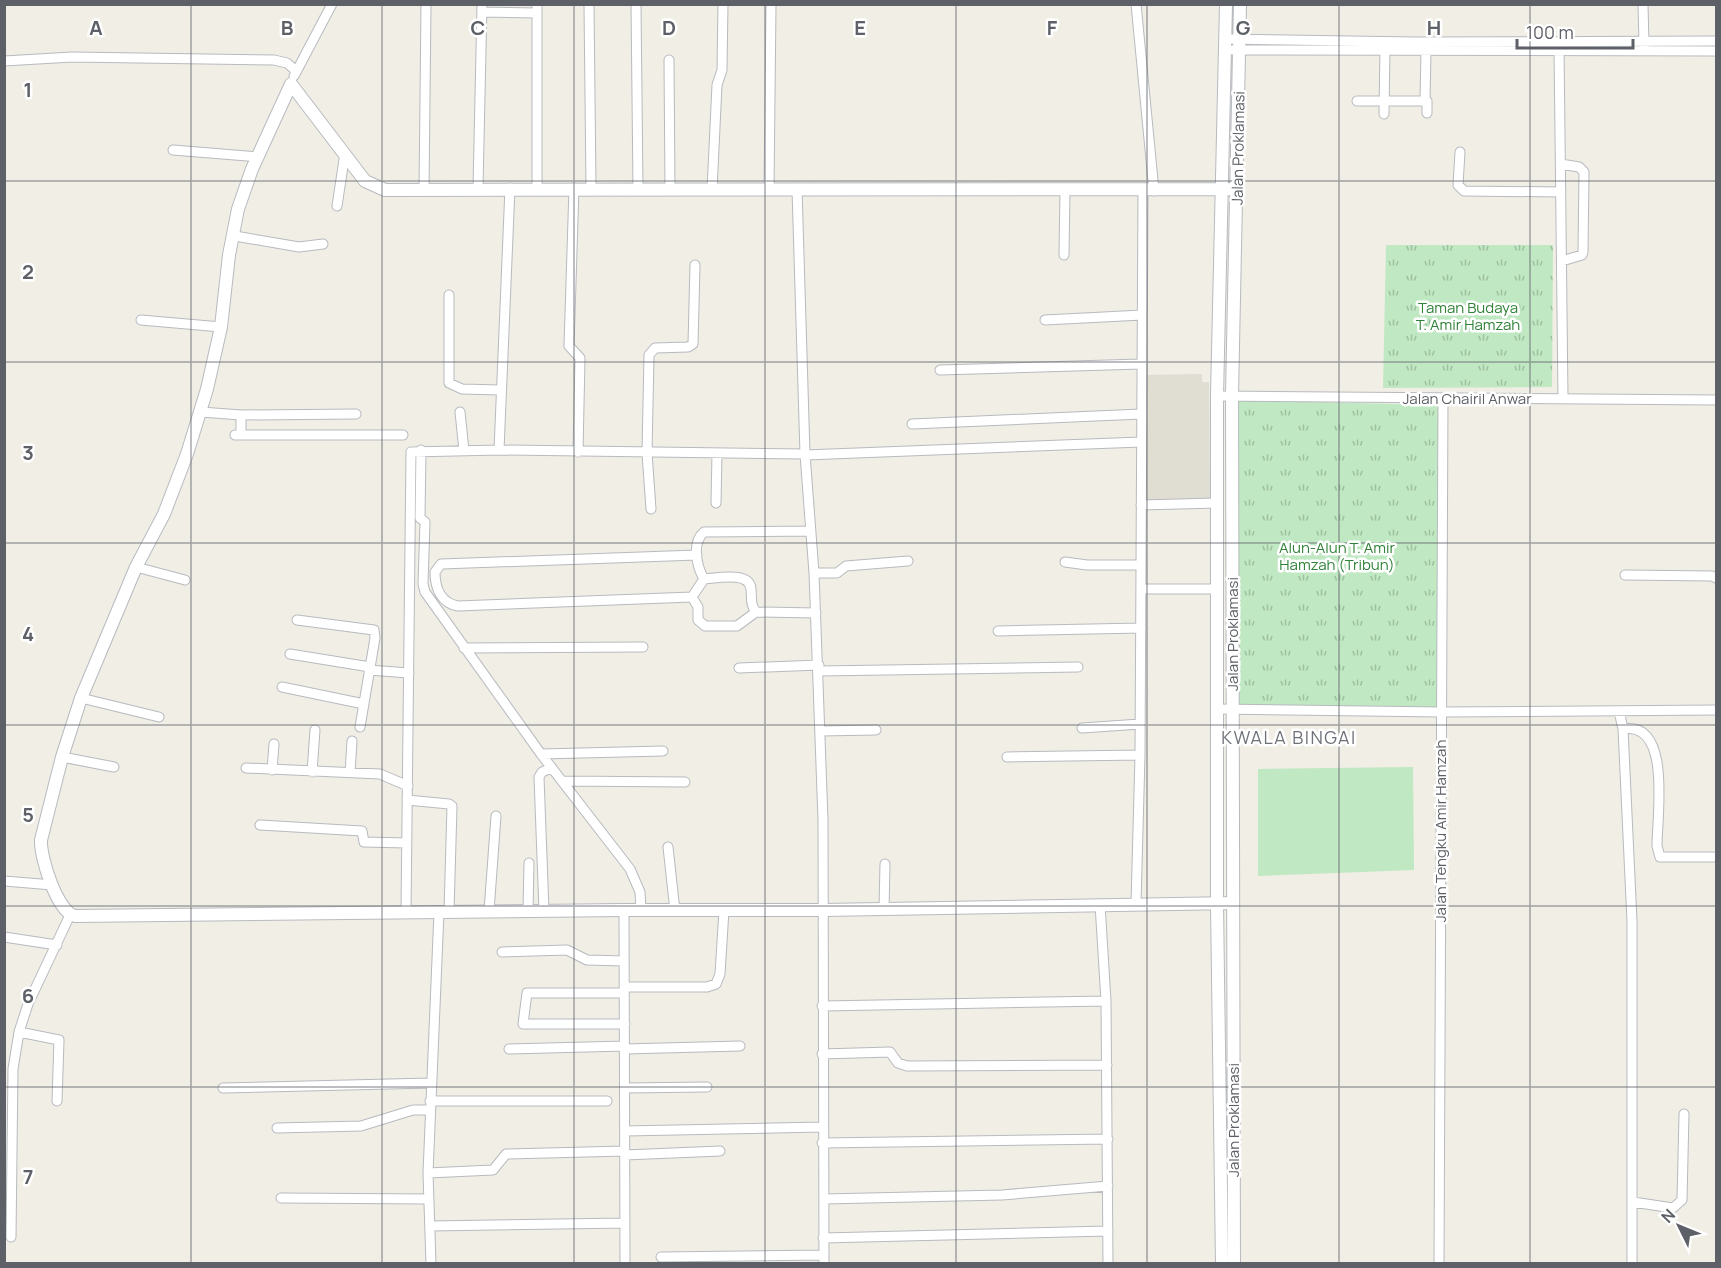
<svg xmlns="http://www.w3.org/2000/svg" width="1721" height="1268" viewBox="0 0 1721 1268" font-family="Manrope,sans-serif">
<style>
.education{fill:#e0ddd3}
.grass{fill:url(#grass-tufts)}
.garden{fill:#c0e8c2}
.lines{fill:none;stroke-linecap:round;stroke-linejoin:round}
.minor-casing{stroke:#b7babf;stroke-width:11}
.tertiary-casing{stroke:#b7babf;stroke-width:14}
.minor{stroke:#fff;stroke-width:9}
.tertiary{stroke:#fff;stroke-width:12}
.grid{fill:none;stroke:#5d6066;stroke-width:1.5;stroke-opacity:0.55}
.labels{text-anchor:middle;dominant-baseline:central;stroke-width:5;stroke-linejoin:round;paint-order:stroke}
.street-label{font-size:15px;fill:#5d6066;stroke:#fff}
.park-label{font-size:15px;fill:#308238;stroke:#fff}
.quarter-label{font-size:18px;letter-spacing:1.5px;fill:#6e7278;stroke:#fff}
.grid-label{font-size:20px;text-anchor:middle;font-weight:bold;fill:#5d6066;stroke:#fff;stroke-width:5;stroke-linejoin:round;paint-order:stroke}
</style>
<defs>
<pattern id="grass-tufts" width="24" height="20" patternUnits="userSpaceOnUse" patternTransform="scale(1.5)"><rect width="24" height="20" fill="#c0e8c2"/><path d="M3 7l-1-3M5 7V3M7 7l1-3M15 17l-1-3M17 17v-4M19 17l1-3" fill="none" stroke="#9fbfa1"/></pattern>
</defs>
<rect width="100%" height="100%" fill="#f0eee5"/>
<!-- education -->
<path class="education" d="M1202,374V382H1209L1210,499L1143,500V375Z"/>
<!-- grass -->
<path class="grass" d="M1386,245H1553L1552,387L1383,388Z
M1233,400L1442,405L1439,710L1233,706Z"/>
<!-- garden -->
<path class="garden" d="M1413,767L1414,870L1258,876V769Z"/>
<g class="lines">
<defs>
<path id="minor" d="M537,4V188
M589,4L591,188
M636,4L638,189
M1136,4L1154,191
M1643,4L1644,45
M482,12L537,13
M1225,39L1415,42L1716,41
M1559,47L1563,398
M1233,50L1716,51
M669,60L670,190
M4,61L72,57L274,60L287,63L296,71
M294,76L332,4
M1357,101H1427V113
M1425,101L1426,50
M1384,114L1385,46
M173,150L258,157
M1460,152L1458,185L1464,191L1561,192
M1561,164L1579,167L1584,172L1583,252L1582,255L1562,261
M478,188L482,4
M574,188L569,346L580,358L578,452
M769,189L771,4
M797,189L805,454L814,573L823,820L824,1264
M712,190L717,85L722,70L723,4
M424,191L426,4
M337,206L345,153
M235,236L299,247L323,244
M1064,255L1065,189
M449,295V383L462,389L500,390
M141,320L221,327
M1045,320L1142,315
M940,370L1141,364
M1217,396L1716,400
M201,412L241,415V435
M460,412L464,451
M241,415L356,414
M912,424L1141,414
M235,435H403
M421,450L420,518L425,522L423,584L425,592L541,754L630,869L640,892L641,910
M499,450L510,188
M805,455L1141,442
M716,503L717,454
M1141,505L1217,503
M651,509L647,453L649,355L655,348L688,347L693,344L695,265
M811,531L704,532C691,543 697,567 704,579L692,597L698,607V620L705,626H737L756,612L816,613
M1065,562L1087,565H1141
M136,567L185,580
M814,573H837L846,566L908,561
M1625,575L1712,576L1716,578
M704,579C717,578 750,571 751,589C752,599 750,604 756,612
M1141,589H1217
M692,597L458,606C441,603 435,588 435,572L441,564L697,555
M297,620L374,630L375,638L360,727
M998,631L1141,628
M464,648L643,647
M290,654L370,667
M739,668L819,665
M369,670L409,673
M819,671L1078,667
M282,687L364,704
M81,698L159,717
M1217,709L1441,712L1716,710
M1619,711L1623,729L1632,921V1264
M1082,728L1140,724
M1623,729C1672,721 1657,815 1657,846L1660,857H1713
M820,731L876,730
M541,754L663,751
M62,757L114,767
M1007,757L1140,755
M246,768L380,774L408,786
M272,770L274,744
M312,772L315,730
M350,773L352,741
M562,781L685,782
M407,800L449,804L452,806L449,912
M260,825L362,831L364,842L407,843
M668,847L675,911
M4,881L53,885
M1100,904L1106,1001L1108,1264
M1136,904L1140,755L1143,190
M884,909L885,864
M624,910L625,1264
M489,911L496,816
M528,911L529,863
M544,911L539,777L542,772L551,768
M406,912L411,452L499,450L805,454
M4,937L57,945
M502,952L567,950L587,960L624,961
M624,987H707L716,984L720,974L724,910
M624,993H527L523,1024H625
M822,1006L1106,1001
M19,1032L59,1040L57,1101
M509,1049L625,1046
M625,1049L740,1046
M822,1054L890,1052L898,1063L907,1066L1107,1065
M223,1088L431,1083
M625,1088L707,1087
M430,1101H607
M277,1128L361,1126L413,1110H430
M625,1131L822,1127
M822,1143L1108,1139
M625,1155L720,1151
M428,1173L493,1170L506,1154L625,1151
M281,1198L429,1199
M824,1199L1002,1195L1108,1186
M1633,1202L1673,1208L1682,1200L1684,1114
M430,1226L625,1223
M11,1237L13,1069L19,1032L28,1004L70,915
M823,1238L1108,1231
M661,1257L824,1255
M431,1264L428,1173L439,912
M1439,1264L1443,399"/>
<path id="tertiary" d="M1233,903L823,910H624L75,916C57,912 40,857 41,840L62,757L81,698L136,567L164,514L187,454L207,389L221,327L229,255L238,209L252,169L291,84L365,181L385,190L1237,189
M1222,1264L1217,904V396L1226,4
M1234,1264L1232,395L1240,4"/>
</defs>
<!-- minor casing -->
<use href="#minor" class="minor-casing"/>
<!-- tertiary casing -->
<use href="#tertiary" class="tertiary-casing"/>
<!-- minor -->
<use href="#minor" class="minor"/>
<!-- tertiary -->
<use href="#tertiary" class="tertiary"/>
</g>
<!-- grid -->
<path class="grid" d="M191,4V1264M382,4V1264M574,4V1264M765,4V1264M956,4V1264M1147,4V1264M1339,4V1264M1530,4V1264M4,181H1716M4,362H1716M4,543H1716M4,725H1716M4,906H1716M4,1087H1716"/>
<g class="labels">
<!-- street labels -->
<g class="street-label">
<text transform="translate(1238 148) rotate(-89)">Jalan Proklamasi</text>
<text x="1467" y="398">Jalan Chairil Anwar</text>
<text transform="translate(1232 634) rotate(-90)">Jalan Proklamasi</text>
<text transform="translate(1440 831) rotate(-90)">Jalan Tengku Amir Hamzah</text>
<text transform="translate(1233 1120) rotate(-90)">Jalan Proklamasi</text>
</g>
<!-- park labels -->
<g class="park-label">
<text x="1468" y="307">Taman Budaya<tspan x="1468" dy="17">T. Amir Hamzah</tspan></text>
<text x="1337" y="547">Alun-Alun T. Amir<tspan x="1337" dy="17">Hamzah (Tribun)</tspan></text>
</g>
<!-- quarter labels -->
<g class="quarter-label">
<text x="1289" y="737">KWALA BINGAI</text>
</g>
</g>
<g class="grid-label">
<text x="96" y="35">A</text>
<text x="287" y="35">B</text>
<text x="478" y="35">C</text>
<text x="669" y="35">D</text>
<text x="860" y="35">E</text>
<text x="1052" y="35">F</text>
<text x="1243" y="35">G</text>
<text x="1434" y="35">H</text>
<text x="28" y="97">1</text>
<text x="28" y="279">2</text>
<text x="28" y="460">3</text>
<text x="28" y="641">4</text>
<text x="28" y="822">5</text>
<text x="28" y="1003">6</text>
<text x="28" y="1184">7</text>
</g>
<!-- border -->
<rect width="1721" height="1268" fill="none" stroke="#5d6066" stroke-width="12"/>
<!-- north arrow -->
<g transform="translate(1679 1226) rotate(313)" stroke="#ffffff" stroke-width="4.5" paint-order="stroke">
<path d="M0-4.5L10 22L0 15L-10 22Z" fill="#5d6066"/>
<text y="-9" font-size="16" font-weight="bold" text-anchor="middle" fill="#5d6066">N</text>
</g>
<!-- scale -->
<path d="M1517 39v9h116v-9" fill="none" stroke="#5d6066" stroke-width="3"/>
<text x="1526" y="39" font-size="18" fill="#5d6066" stroke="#ffffff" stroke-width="4.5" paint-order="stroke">100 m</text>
</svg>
